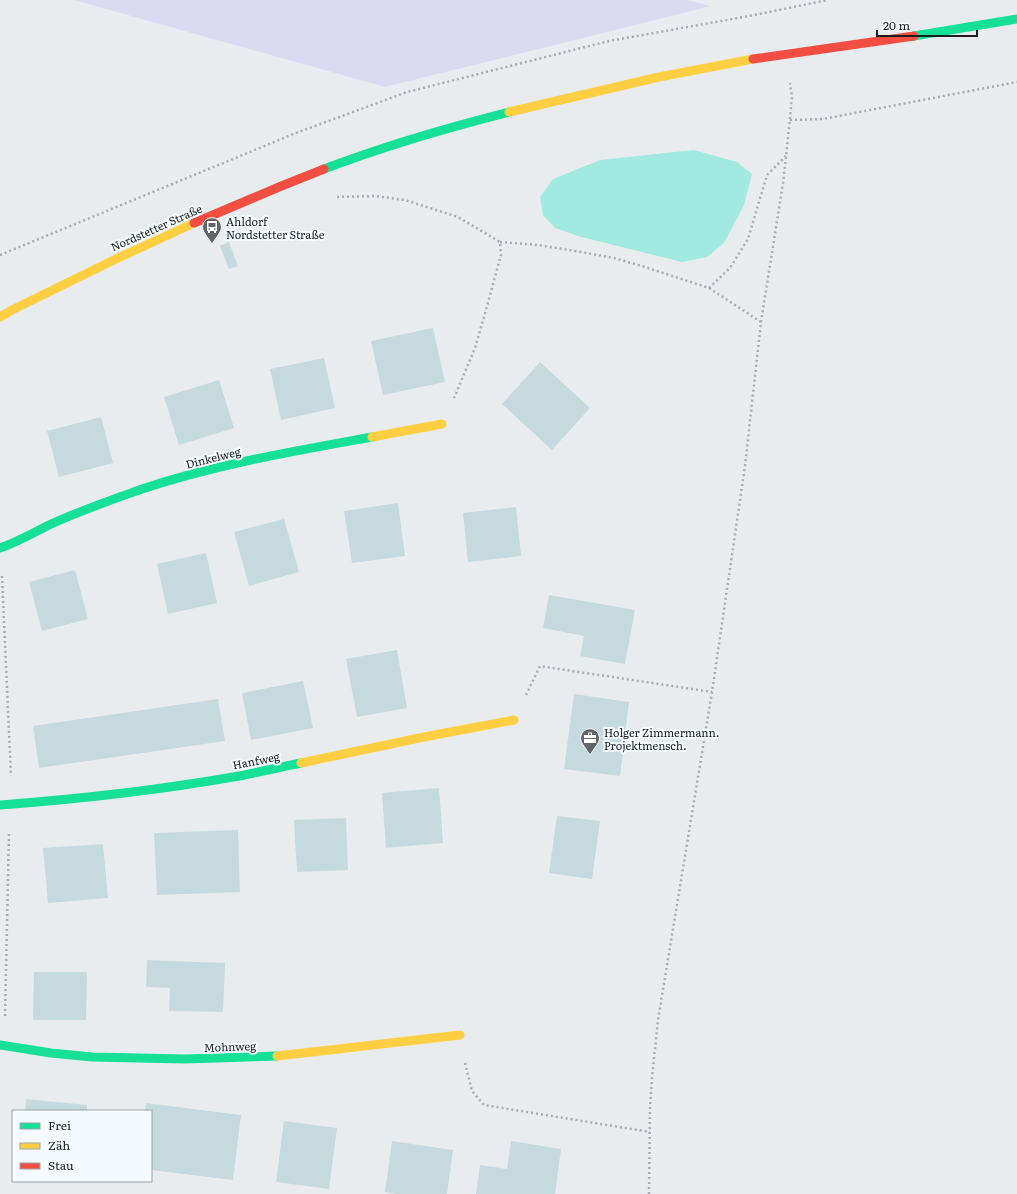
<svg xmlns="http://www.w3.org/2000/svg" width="1017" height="1194" viewBox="0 0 1017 1194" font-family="Literata,serif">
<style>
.green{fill:#dadaf5}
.water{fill:#a2eae1}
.building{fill:#c5dade}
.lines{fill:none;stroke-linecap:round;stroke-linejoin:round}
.path{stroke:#a6abb4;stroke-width:2.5;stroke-dasharray:2 3;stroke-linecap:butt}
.fast{stroke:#16e098;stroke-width:9}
.slow{stroke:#ffcf43;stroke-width:9}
.jam{stroke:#f24e42;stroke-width:9}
.labels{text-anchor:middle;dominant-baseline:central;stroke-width:4;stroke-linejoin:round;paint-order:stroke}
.poi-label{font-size:11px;fill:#1a1d1e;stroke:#f4fafe;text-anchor:start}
.street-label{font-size:11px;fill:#1a1d1e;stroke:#f4fafe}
</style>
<rect width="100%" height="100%" fill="#e9ecef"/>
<!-- green -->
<path class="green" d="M74,0H686L711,6L385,87Z"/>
<!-- water -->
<path class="water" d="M694,150L737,162L752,174L744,205L724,243L707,257L682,262L581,237L555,228L543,215L540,197L553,179L600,160Z"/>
<!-- building -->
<path class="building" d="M229,242L238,266L229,269L220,246Z
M433,328L445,382L383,395L371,341Z
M324,358L335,408L281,420L270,369Z
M540,362L590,408L552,450L502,404Z
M219,380L234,428L179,445L164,397Z
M101,417L113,463L59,477L47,431Z
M398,503L405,556L352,563L344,511Z
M516,507L521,556L468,562L463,513Z
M284,519L299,572L249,586L234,532Z
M206,553L217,603L168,614L157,564Z
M75,570L88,619L42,631L29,582Z
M549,595L635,610L625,664L580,656L584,636L543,628Z
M397,650L407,708L357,717L346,659Z
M303,681L313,728L251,740L242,693Z
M574,694L629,702L620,776L564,769Z
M218,699L225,741L39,768L33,726Z
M439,788L443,843L386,848L382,793Z
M557,816L600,821L592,879L549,873Z
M346,818L348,870L297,872L294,820Z
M238,830L240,892L157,895L154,833Z
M103,844L108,898L48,903L43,848Z
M147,960L225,963L223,1012L169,1011L170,988L146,987Z
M34,972H87L86,1020H33Z
M26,1099L87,1105V1111H25Z
M146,1103L241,1115L233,1180L151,1170V1111H145Z
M284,1121L337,1128L329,1189L276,1182Z
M392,1141L453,1150L447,1194H397L385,1192Z
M511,1141L561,1149L555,1194H476L480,1165L507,1169Z"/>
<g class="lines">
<!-- path -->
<path class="path" d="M790,120L823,119L1017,82
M337,197L375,196L405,200L458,217L500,242L501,255L484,317L475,348L454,398
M500,242L538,245L581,252L614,258L645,267L709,288L761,322
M0,255L296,133L407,92L609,41L749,16L828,0
M709,288L730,268L748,239L767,175L786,156
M2,576L11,776
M526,695L540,666L712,692
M5,1016L9,833
M465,1063L472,1091L484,1105L650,1132
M649,1194L650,1107L652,1078L658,1020L712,692L745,466L761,322L783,183L788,138L792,97L790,83"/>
<!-- fast -->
<path class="fast" d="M914,36L1017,19
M324,169C384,146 446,128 509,112
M0,548C17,542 33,533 49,525C79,511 111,500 142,489C217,464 295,451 372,437
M0,805C80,799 160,790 239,776C260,772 280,767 301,763
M0,1045L51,1053L92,1057L185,1059L277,1056"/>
<!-- slow -->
<path class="slow" d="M509,112L659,77L753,59
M0,317L12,310L118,258L194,223
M372,437L442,424
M301,763L424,737L514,720
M277,1056L460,1035"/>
<!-- jam -->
<path class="jam" d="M753,59L914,36
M194,223L279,187L324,169"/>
</g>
<!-- icons -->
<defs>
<symbol id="bus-pin" viewBox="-11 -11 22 30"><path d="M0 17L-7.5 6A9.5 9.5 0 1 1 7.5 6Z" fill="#626567" stroke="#f4fafe"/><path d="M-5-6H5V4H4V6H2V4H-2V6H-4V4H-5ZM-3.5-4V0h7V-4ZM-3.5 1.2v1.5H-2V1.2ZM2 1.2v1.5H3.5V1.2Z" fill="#fff"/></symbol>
<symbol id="office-pin" viewBox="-11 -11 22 30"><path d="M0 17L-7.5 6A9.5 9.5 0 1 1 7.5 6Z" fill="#626567" stroke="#f4fafe"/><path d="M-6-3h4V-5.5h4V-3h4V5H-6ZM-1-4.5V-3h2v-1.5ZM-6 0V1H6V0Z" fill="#fff"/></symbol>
</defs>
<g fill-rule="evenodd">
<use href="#bus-pin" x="201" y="216" width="22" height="30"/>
<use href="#office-pin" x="579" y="727" width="22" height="30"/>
</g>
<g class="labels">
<!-- poi labels -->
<g class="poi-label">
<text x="226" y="221">Ahldorf<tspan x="226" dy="13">Nordstetter Straße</tspan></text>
<text x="604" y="732">Holger Zimmermann.<tspan x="604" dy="13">Projektmensch.</tspan></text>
</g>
<!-- street labels -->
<g class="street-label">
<text transform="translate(156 227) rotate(-24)">Nordstetter Straße</text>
<text transform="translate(213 457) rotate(-14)">Dinkelweg</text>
<text transform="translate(256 760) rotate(-11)">Hanfweg</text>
<text transform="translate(230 1046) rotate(-2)">Mohnweg</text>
</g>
</g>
<!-- legend -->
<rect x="12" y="1110" width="140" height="72" fill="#f4fafe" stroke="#9da2a4"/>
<rect x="20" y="1123" width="20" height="6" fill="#16e098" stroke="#9da2a4"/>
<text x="48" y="1130" font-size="12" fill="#1a1d1e">Frei</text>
<rect x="20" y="1143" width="20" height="6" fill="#ffcf43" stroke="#9da2a4"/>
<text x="48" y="1150" font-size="12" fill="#1a1d1e">Zäh</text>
<rect x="20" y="1163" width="20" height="6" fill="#f24e42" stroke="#9da2a4"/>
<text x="48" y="1170" font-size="12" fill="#1a1d1e">Stau</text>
<!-- scale -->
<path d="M877 30v6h100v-6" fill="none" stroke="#1a1d1e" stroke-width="2"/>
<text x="883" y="30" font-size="12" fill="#1a1d1e" stroke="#f4fafe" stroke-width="3" paint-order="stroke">20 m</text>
</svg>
